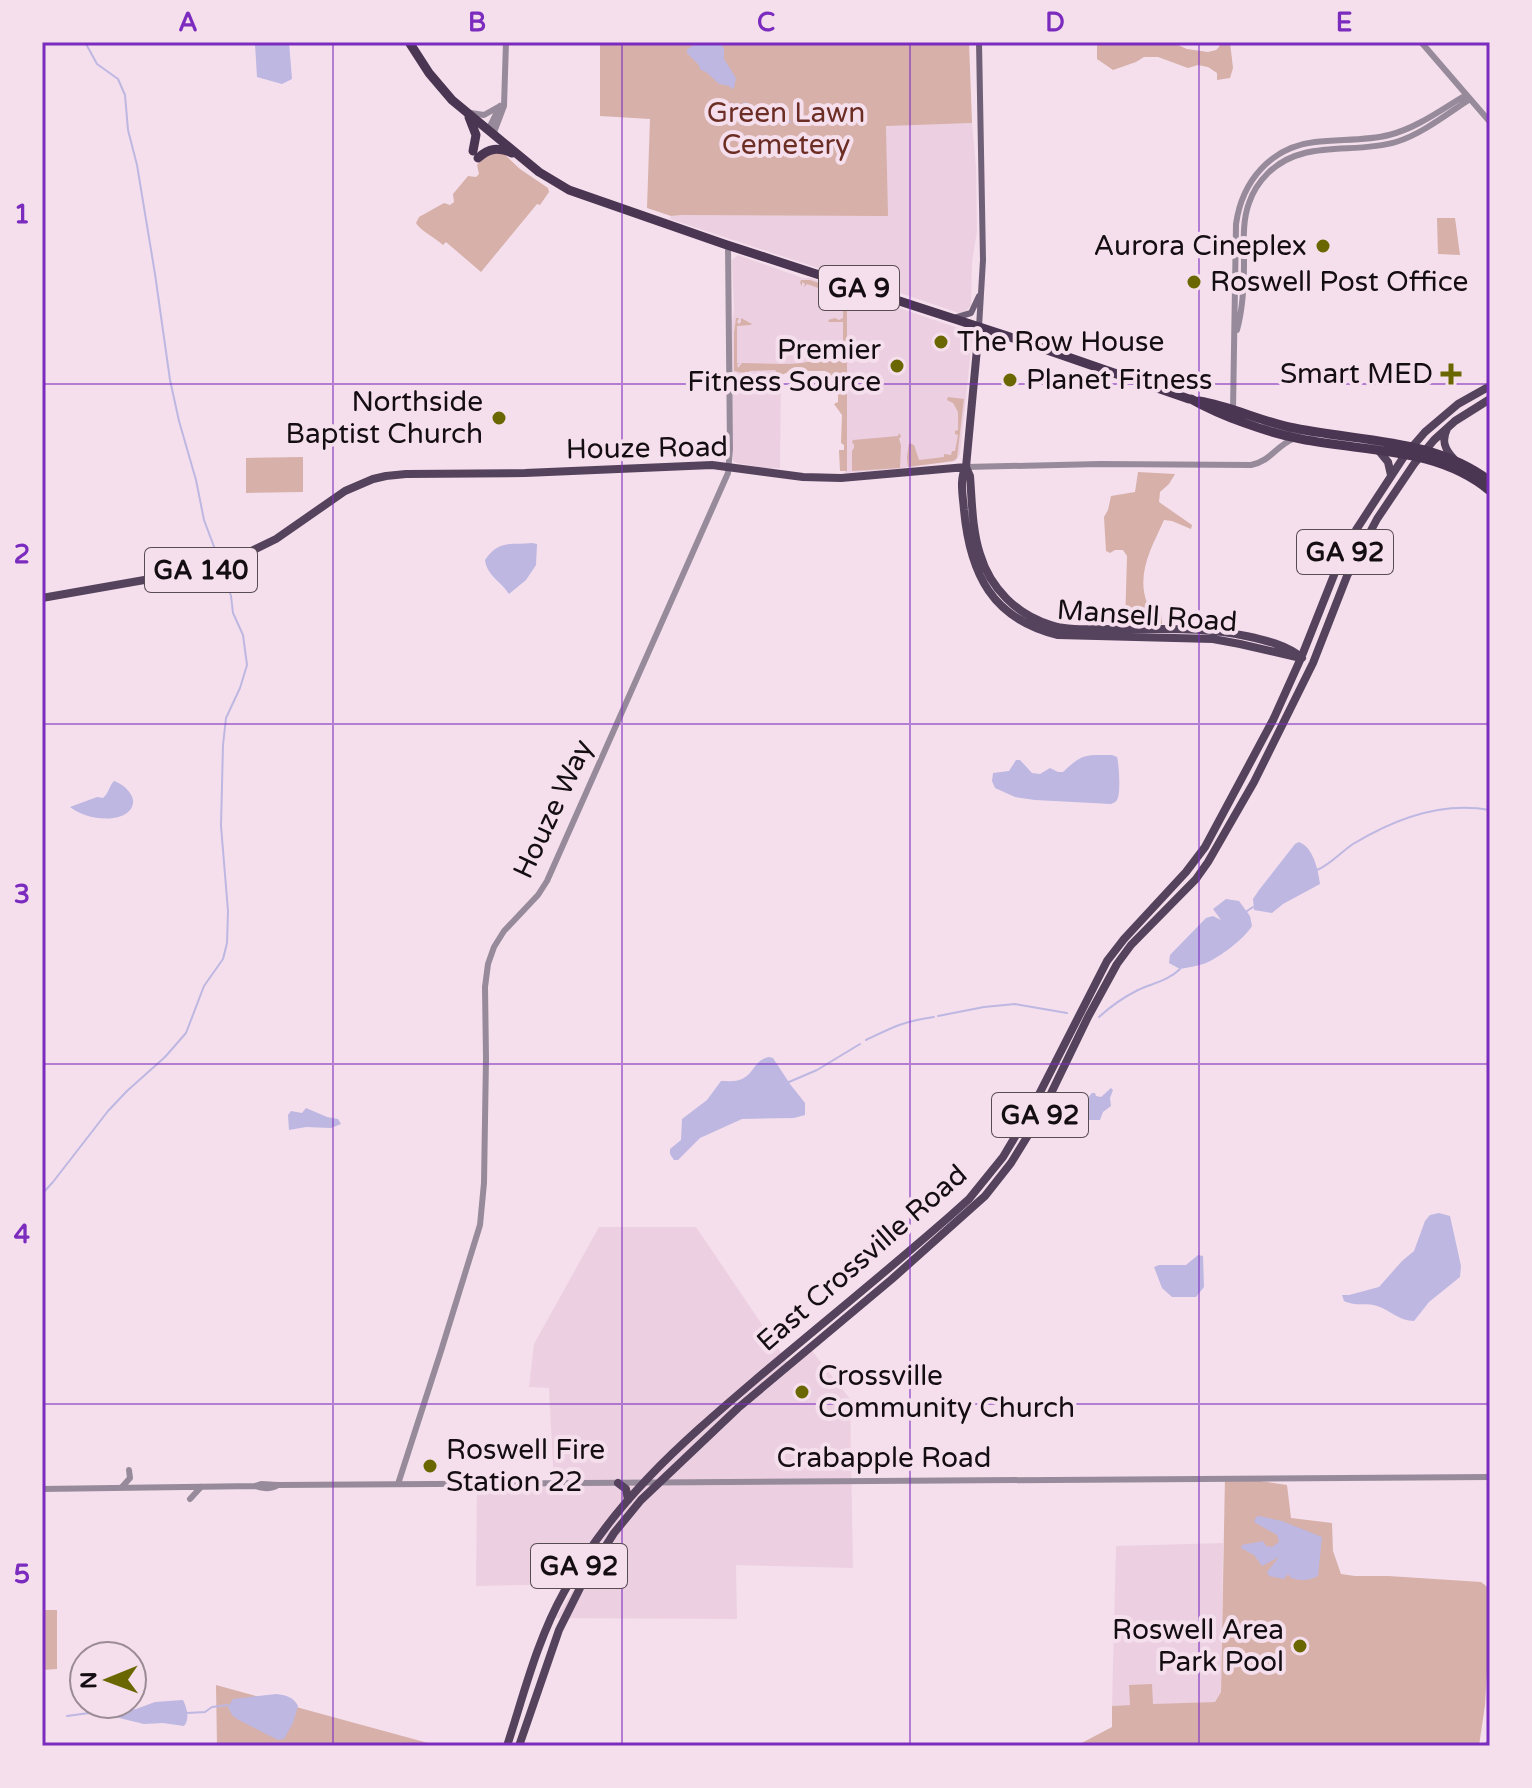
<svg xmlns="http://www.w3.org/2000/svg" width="1532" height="1788" viewBox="0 0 1532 1788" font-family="'Varela Round',sans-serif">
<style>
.built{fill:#ecd0e1}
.green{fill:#d6b0a9}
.water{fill:#bdb7e2}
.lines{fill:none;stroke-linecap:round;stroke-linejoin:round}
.stream{stroke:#bdb7e2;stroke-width:2}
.tertiary{stroke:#978b9b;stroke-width:6}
.secondary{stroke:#706077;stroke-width:6}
.primary{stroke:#55425d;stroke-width:8}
.trunk{stroke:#4a3552;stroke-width:9}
.grid{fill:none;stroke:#7b2cbf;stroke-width:2;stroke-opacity:0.55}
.poi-dot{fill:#6a6700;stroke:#f5dfec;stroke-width:3}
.labels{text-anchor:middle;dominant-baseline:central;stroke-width:8;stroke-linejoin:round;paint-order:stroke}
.shield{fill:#f5dfec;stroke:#584c53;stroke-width:2}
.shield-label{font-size:26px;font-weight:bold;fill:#140d11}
.park-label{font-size:28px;fill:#6c2e24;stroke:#f5dfec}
.poi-label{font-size:28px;fill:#140d11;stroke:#f5dfec;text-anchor:end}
.street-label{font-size:28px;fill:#140d11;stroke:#f5dfec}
.neatline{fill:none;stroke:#7b2cbf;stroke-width:3}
.grid-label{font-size:26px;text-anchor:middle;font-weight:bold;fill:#7b2cbf}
</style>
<rect width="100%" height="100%" fill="#f5dfec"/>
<!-- built -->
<path class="built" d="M972,123L976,167L977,231L972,262L971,305L965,312L959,313L900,293L851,279L670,219L671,216L682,215L887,216L886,125Z
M738,255L803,278H810L967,331L971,334L972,340L960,454L956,461L897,469L845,473V370H781L780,468H764L737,463L733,461L732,395V323L734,310L732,260Z
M599,1227H696L788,1363L809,1347L850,1399L853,1568L736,1565L737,1619L556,1618L577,1584L476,1586L477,1485L554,1484L549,1388L529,1387L534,1344Z
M1223,1543L1221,1692L1215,1702L1112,1706L1116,1546Z"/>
<!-- green -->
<path class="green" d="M600,42H969L972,123L886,126L888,216L682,215L671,216L647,208L650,119L600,116Z
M1097,42H1171L1187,49L1208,52L1216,50L1219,47L1220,42H1230L1233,68L1230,78L1217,80V73L1208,67L1198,65L1188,68L1158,57H1144L1136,62L1113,70L1097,59Z
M501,151L520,169L548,188L549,192L540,205L537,204L481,272L446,242L443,245C435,238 420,230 416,223L419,217L444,203L450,205L454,202L453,194L468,176L476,177L479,174L477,165L487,153Z
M1437,218H1455L1460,255L1438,254Z
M801,280H810L849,293L847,302V471H840L839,450H844V445L841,443L842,415L834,404L838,402V381H833L829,373L825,371H790L784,374L778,375L775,370L749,371L748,374L734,371V333L736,318H739L737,322L739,324L741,322V318L752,324L750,325L737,326V363H740L737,364L738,368L742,363C762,363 783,365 802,363C816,361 833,351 843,344V322H829L828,320L835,318L839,320L843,318V302L839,300H842L843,297L841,296L838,298V295L807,284L804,287L805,284L802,282V286L800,283Z
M948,397L964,399L957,458L953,461L908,467L907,457L909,443L914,445L919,460L944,457V454L951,455L952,451H955L958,435L955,434V431L958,430V412L953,403L947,400Z
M899,433L901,436L899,439L901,445L900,468L852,471V451L854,448V444L852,443L853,440L898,436Z
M303,457V492L246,493V458Z
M1138,472L1175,474L1169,484L1160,492L1159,502L1192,525L1191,529L1172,521L1164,520C1152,547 1136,573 1147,603L1161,610L1162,624L1125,625L1127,556L1123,550H1115L1110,553L1106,551L1104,517L1108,510L1111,496L1135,492Z
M1225,1476L1287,1485L1291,1518L1332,1523L1333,1551L1341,1574L1355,1576H1388L1481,1582L1490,1589V1619L1485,1705L1479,1746H1076L1112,1727V1706L1130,1705L1129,1685L1152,1684L1153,1704L1215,1702L1221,1692Z
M42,1610H57V1669L42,1670Z
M216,1685L428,1743L436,1746H217Z"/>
<!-- water -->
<path class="water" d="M258,42H289L292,79L282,84L257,77L255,44Z
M700,42H721L724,49V59L736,78L734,88L732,89L729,86L719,84L706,72L701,70L698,64L687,53V49Z
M532,543L537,544L536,565L526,580L509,594C501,581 487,576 485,560C499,540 510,545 532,543Z
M1112,755L1117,757C1119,764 1121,794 1117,800C1116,802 1113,803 1111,804L1035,800L1015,797L995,788L992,781L993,773L1009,771L1016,760H1020L1032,773L1040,774L1050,768L1058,772H1063C1083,753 1085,755 1112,755Z
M114,781C124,784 140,798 130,810C117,825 83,818 70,807L97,797L103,798C109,793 109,786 114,781Z
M1299,842C1313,847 1318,869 1320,884L1283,904L1272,913L1254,910L1253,899L1259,890L1295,844Z
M1226,899L1239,901L1250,916L1252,926C1244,939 1220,957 1206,963C1198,966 1189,967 1180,969L1169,963L1170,955L1206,918L1213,916L1221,920L1213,909Z
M769,1057L773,1058L790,1084L805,1103V1115L794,1118L742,1119L700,1138L678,1160H674L670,1154V1149L681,1140L682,1119L707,1100L721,1081C728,1081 736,1082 742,1079C755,1073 754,1060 769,1057Z
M1111,1088L1113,1090L1110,1098L1111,1106L1103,1112L1100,1120H1082L1074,1118V1114L1092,1093H1095L1096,1096L1101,1097Z
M306,1108L327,1117L338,1119L341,1124L331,1128L306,1127L289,1130L288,1115L291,1111L302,1113Z
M1439,1213L1450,1216L1461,1266L1460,1277L1429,1302L1414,1321C1399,1321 1390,1310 1377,1306C1365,1302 1357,1307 1344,1301L1342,1295H1349L1379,1287L1402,1261L1414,1251L1425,1221L1430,1215Z
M1198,1255L1203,1256L1204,1287L1196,1297H1172L1162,1288L1154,1267L1159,1265H1186Z
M1259,1516L1282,1521L1322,1537L1318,1576C1309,1581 1301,1581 1291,1578L1288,1574L1284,1579L1269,1576L1267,1572L1279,1557L1262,1566L1254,1555L1241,1548L1242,1545L1263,1541L1266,1546L1272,1547L1279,1542L1277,1535L1254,1522L1256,1517Z
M276,1694C285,1695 294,1697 298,1706L293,1723L284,1739L278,1740L237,1719L232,1715L228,1707L233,1699Z
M183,1700C187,1708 190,1719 184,1726L163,1723L144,1724L115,1717L114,1714L115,1711L136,1709L155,1702Z"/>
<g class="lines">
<!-- stream -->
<path class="stream" d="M85,42L97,64L118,79L125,95L128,130L137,165L155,274L170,380L179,421L196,480L204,520L219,560
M744,103L756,108
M757,108L764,113H774
M776,114L781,121L790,122
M1317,870C1331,864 1341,852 1353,844C1394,819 1442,801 1490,810
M1247,911L1253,907
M938,1016L984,1007L1015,1004L1067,1013
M1099,1017C1111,1006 1124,997 1138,990C1153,983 1168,981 1180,969
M866,1040C893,1027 904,1021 934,1017
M789,1082L817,1070L860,1044
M42,1194L53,1182L108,1111L127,1091L165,1057L186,1033L204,986L223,959L227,943L228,911L221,826L223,745L226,718L240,688L247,665L243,635L233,613L231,596L221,566
M187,1713L205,1712L212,1707L228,1705
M67,1716L89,1713L115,1716
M1481,1746L1490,1740"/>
<!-- tertiary -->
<path class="tertiary" d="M1421,42L1490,122
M471,113L484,115L500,106
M488,130L500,106
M493,135L504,106L506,42
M1237,330C1243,308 1244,286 1244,264C1244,243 1242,222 1249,203C1253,191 1260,181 1268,173C1304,138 1353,155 1396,142C1422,134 1447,114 1470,99
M1233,411L1236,224C1242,181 1271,147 1315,142C1340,139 1366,141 1389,135C1417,128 1442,109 1466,95
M966,467L1100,464L1251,465C1271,461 1276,446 1293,439
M398,1484L441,1351L480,1225L484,1183L486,1058L485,987L488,964L494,947L504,931L538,895L547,881L728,473L730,449L728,245
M255,1486C263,1489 270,1490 278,1485
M122,1487L130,1478L129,1470
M42,1489L255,1486L261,1484L278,1485L1490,1477
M190,1499L201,1487"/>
<!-- secondary -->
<path class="secondary" d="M979,42L983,260L979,327
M954,318L971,313L979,296"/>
<!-- primary -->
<path class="primary" d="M979,327L966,467C959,479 963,496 964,510C970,574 992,619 1058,635L1213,639L1240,644L1301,658
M979,348L987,340L1000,334
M1447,429C1441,441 1445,450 1454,459
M1379,451L1388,462L1391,475
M966,467L970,476C972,501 972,529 980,554C990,588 1017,615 1051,625C1070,631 1091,629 1111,629C1156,630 1202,626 1246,636C1265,640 1287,645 1302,658
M42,598L167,576L205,569L231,561L276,539L345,491L373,479L386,476L406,474L525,473L712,465L803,477L841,478L966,467
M618,1483L626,1489L628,1500
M507,1746C524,1694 537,1640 564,1592C611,1504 679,1445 754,1381C819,1326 886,1272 950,1216L969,1199L1003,1157L1031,1110L1107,961L1124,939L1186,872L1205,847L1273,720L1301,658L1338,565L1356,530L1369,510L1405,455L1425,432L1458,404L1490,386
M519,1746L559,1630L583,1582L614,1533L641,1500L738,1408L892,1279L985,1196L1011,1163L1040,1116L1088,1017L1117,964L1131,945L1196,879L1208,862L1254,782L1313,663L1347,576L1377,519L1414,464L1434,440L1455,421L1490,399"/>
<!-- trunk -->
<path class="trunk" d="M409,42L429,73L452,100L539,172L569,190L724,244L1007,336L1189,399
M469,117L476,135L473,151
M478,158C489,148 498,147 512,153
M1191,399C1221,416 1268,433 1301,439C1365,452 1438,447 1490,491
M1199,401C1230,406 1258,420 1289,427C1357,442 1432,437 1490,481"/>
</g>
<!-- grid -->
<path class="grid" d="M333,42V1746M622,42V1746M910,42V1746M1199,42V1746M42,384H1490M42,724H1490M42,1064H1490M42,1404H1490"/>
<!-- markers -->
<g class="poi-dot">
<circle cx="1323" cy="246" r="8"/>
<circle cx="1194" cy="282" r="8"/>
<circle cx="941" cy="342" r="8"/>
<circle cx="897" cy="366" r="8"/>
<path d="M1447 362h8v8h8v8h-8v8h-8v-8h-8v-8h8z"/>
<circle cx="1010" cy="380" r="8"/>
<circle cx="499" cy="418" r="8"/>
<circle cx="802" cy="1392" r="8"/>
<circle cx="430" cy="1466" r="8"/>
<circle cx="1300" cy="1646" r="8"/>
</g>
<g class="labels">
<!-- shield labels -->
<g class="shield">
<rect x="819" y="266" width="80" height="44" rx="6"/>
<rect x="1297" y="530" width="96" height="44" rx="6"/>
<rect x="145" y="548" width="112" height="44" rx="6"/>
<rect x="992" y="1093" width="96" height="44" rx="6"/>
<rect x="531" y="1544" width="96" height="44" rx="6"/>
</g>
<g class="shield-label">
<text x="859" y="288">GA 9</text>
<text x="1345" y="552">GA 92</text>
<text x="201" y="570">GA 140</text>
<text x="1040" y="1115">GA 92</text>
<text x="579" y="1566">GA 92</text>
</g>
<!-- park labels -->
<g class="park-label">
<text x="786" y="113">Green Lawn<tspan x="786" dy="32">Cemetery</tspan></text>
</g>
<!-- poi labels -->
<g class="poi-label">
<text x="1307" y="246">Aurora Cineplex</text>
<text x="1210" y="282" text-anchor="start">Roswell Post Office</text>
<text x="957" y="342" text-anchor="start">The Row House</text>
<text x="881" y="350">Premier<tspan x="881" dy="32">Fitness Source</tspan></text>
<text x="1433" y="374">Smart MED</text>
<text x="1026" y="380" text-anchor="start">Planet Fitness</text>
<text x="483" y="402">Northside<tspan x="483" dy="32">Baptist Church</tspan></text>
<text x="818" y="1376" text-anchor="start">Crossville<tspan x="818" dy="32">Community Church</tspan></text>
<text x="446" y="1450" text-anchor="start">Roswell Fire<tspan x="446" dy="32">Station 22</tspan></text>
<text x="1284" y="1630">Roswell Area<tspan x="1284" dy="32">Park Pool</tspan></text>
</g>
<!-- street labels -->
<g class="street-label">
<text transform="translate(647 448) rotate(-1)">Houze Road</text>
<text transform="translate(1147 616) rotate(4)">Mansell Road</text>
<text transform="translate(553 809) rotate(-65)">Houze Way</text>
<text transform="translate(862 1258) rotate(-41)">East Crossville Road</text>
<text x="884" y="1458">Crabapple Road</text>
</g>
</g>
<!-- border -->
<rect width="1532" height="1788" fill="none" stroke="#f5dfec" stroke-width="88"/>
<!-- north arrow -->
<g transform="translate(108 1680) rotate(269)"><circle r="38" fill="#f5dfec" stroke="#9b8b94" stroke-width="2"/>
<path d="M0-6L14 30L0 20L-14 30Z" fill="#6a6700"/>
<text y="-12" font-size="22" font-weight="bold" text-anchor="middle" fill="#140d11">N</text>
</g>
<rect x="44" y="44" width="1444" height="1700" class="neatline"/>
<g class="grid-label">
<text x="188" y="31">A</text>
<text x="477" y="31">B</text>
<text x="766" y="31">C</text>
<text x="1055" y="31">D</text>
<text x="1344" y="31">E</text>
<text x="22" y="223">1</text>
<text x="22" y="563">2</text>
<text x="22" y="903">3</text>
<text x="22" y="1243">4</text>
<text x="22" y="1583">5</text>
</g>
</svg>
